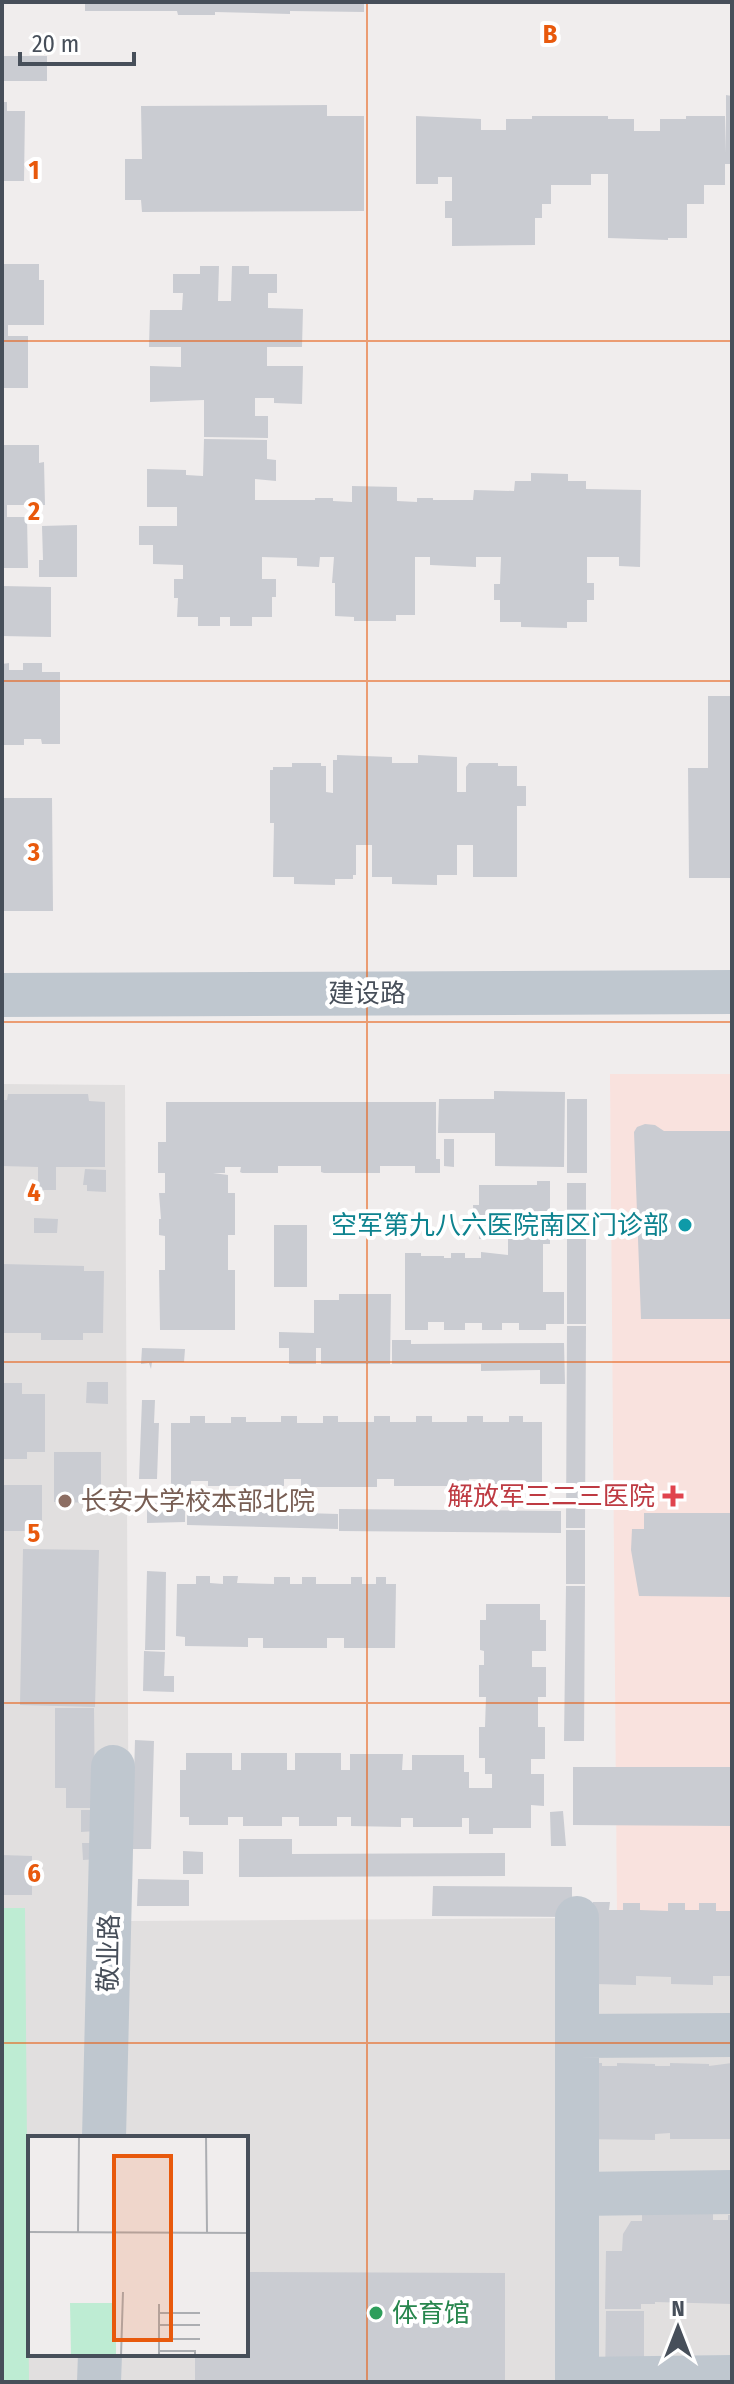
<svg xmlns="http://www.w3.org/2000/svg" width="734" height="2384" viewBox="0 0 734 2384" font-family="'Fira Sans Condensed','Noto Sans SC',sans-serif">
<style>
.education{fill:#e1dfdf;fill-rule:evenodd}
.medical{fill:#f9e2de}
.green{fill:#beecd3}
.building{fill:#caccd2}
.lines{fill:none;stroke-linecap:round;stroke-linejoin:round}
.minor{stroke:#bfc7cf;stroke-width:44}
.grid{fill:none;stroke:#e8590c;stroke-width:2;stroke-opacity:0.55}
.culture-dot{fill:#0f9aa8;stroke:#fff;stroke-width:3}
.health-dot{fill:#e0444e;stroke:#fff;stroke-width:3}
.education-dot{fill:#8d6e63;stroke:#fff;stroke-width:3}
.leisure-dot{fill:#2e9e5b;stroke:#fff;stroke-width:3}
.labels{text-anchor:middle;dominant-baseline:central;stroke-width:8;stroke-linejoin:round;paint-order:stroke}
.street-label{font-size:26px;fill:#474f5a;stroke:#fff}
.culture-label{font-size:26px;fill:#0d838f;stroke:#fff;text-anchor:end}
.health-label{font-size:26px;fill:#be3a42;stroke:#fff;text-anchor:end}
.education-label{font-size:26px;fill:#785e54;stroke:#fff;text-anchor:start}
.leisure-label{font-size:26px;fill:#27864d;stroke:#fff;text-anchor:start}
.inset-road{fill:none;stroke:#acaeb2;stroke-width:2}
.view{fill:#e8590c;fill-opacity:0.15;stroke:#e8590c;stroke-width:4}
.inset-edge{fill:none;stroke:#474f5a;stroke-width:4}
.grid-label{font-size:26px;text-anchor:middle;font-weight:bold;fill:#e8590c;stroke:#fff;stroke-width:8;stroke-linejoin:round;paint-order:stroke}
</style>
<rect width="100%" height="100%" fill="#f0eded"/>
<!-- education -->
<path class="education" d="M2,1084L125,1085L129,1921L732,1917V2382H2ZM30,2138H246V2354H30Z"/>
<!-- medical -->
<path class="medical" d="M610,1074H732V1917L617,1918Z"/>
<!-- green -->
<path class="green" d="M2,1908H25L29,2382H2Z"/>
<!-- building -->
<path class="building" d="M85,2H364V12L290,11V14L215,12V15H178L177,11H85Z
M2,56H47V81H2Z
M726,95L732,96V164H725V185H704V204H687V238H668V240L608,238V174H591V185H551V204H542V218H535V245L452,246V218H445V201H452V177H438V184H416V116L481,119V130H506V119H532V116H608V119H634V131H660V119H686V116H725L726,153Z
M2,102H7V111H25L24,181H2Z
M327,105V116H364V211L142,212L141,200H125V159H142L141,106Z
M2,264H39V280H44V325H8V336H28V388H2Z
M200,266H219L218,301H231L232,266H249V274H277V293H268V308L303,309L302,347H267V366H303L302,404L274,403V398H255V416H268V438L204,437V400L150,402V366L181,367V347H149L150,310H182L183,293H173V274H200Z
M204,439L267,440V459L276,460V481L255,479V500H315V498H333V501L352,502V486L397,487V501L417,502V498H433V500H473L474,490L514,491L515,481H531V473L568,474V481H586V489L641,490L640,567L619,566V557H587V583H594V600H587V622H567V628L521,627V622H500V600H494V584H500L501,557H476V567L430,565V557H415V615H396V621H354V617L335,616V583H332L334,557H320L319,567L297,566V558L262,557V579H276V597H272V617H252V626H230V617H220V626H198V617H177L178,598H174V579H183V565L153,564V545H139V526H177V507H147V469L186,470V475L203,476Z
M2,445H39V463L44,462L45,505H7V517H27L28,568H2Z
M77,525V577H39V560H43L42,526Z
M2,586L51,587V637L2,636Z
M9,663V670H23V663H42V672H60V744H42L41,739H24V745H2V664Z
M708,696H732V878H689L688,768H708Z
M337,755L392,757V763H418V755L457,757V792H466V767L469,763H498V766H517V786H526V806H517V877H473V845H457V875H437V885L392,884V877H372V845H356V875H353V879H335V885L294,884V877H273L274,823H270V770H273V767H292V763H321V766H326V792L333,793V760H337Z
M2,798H52L53,911H2Z
M494,1091L565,1092L564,1167L495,1166V1133H438L439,1099H494Z
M8,1094H88L89,1101L105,1102V1167H56V1190H38V1167L2,1166V1100H7Z
M567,1099H587V1173H567Z
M166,1102H436V1159H440V1173H415V1166H380V1173H324L321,1172V1166H278V1173H242L240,1172L241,1167H225V1173H213L228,1175V1193H235V1235H228V1270H235V1330H160L159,1270H165V1236L159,1235V1219H161L159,1193H165V1173H158V1142H166Z
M645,1124L655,1125L664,1131H732V1319H641L634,1132L637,1127Z
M444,1139H454V1167L444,1166Z
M85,1169L106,1170V1192L87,1191V1185H83Z
M537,1181H550V1244H543V1292H564V1324H546V1330H519V1323H502V1330H482V1323H465V1330H444V1322H428V1330H405V1253H421V1256H444V1258H451V1253H465V1258H481V1252L508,1255V1239H479V1225H474L473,1205H479V1185H537Z
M567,1183H586V1324H567Z
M34,1218L58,1219L57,1233H34Z
M274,1225H307V1287H274Z
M2,1264L84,1266V1271H104L103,1333H83V1340H41V1333H2Z
M339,1294H391L390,1364H321V1348H316V1364H289V1348H279V1332L314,1333V1300H339Z
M567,1326H586L585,1528H566Z
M392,1340H411V1344L564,1343L565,1384H540V1370L481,1371V1364H392Z
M142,1348L185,1349L184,1362H152L151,1369L149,1363L141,1364Z
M87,1382H108V1404L86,1403Z
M2,1383H22V1394H45V1452H27V1459H2Z
M142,1400H155L154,1423H159L157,1479H139Z
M190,1416H205V1423H231V1417H246V1422H281V1416H297V1423H323V1416H338V1422H374V1416H390V1422H416V1416H432V1422H467V1416H483V1422H509V1416H523V1422H542V1486H486V1479H469V1486H394V1479H377V1487H301V1479H284V1486H208V1481H191V1487H171V1423H190Z
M54,1452H101V1503L54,1502Z
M2,1485H42V1531H2Z
M147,1503H185V1522L147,1523Z
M187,1503L208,1504V1510L338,1514V1529L187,1525Z
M339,1509L561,1511V1533L339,1531Z
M644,1513H732V1597L639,1596L631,1550L632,1529H644Z
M566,1530H585V1584H566Z
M23,1549L99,1550L95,1707L20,1705Z
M147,1571L166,1572L165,1650H145Z
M196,1576H210V1583L223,1584V1576H238L237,1583L274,1584V1577H290V1584H302V1577H316V1584H351V1577H362V1584H376V1577H386V1584H396L395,1648H344V1638H327V1648H263V1638H248V1647L185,1646V1637L176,1636L177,1584H196Z
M566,1586H585L584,1741H564Z
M486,1604H540V1620H546V1651H532V1667H546V1697H538V1727H545V1759H531V1774H544V1806L531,1805V1828H493V1834H469V1818H462V1827H413V1818H401V1827L351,1826V1817H337V1826H299V1817H282V1826H243V1817H228V1825H189V1817H180V1770H186V1753H232V1770H241V1753H287V1770H295V1753H341V1770H350V1754H403L402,1770H412V1755H464V1772H469V1788H492V1774H485V1758H479V1727H485L486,1697H479V1665H484V1651L480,1650V1620H486Z
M144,1651L165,1652L164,1676H174V1692L143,1691Z
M55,1708H94L95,1808H66V1788H55Z
M135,1740L154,1741L151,1849H132Z
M573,1767H732V1826L573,1825Z
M81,1810H96V1831L81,1832Z
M563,1811L566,1846H551L550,1812Z
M239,1839H292V1854L505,1853V1876L239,1877Z
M82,1843H96L97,1859L83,1860Z
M183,1851L203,1852V1874H183Z
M2,1855L32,1856V1895H2Z
M138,1879L189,1880V1906H137Z
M433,1886L572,1887V1917L432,1916Z
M593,1902H610L609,1910H623V1903H640V1910L668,1911V1903H685V1910H699V1903H716V1911H730L732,1918V1976H713V1985L671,1984V1977L636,1976V1985L595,1984Z
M583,2063H602V2066H617V2063L655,2064V2066H670V2063L709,2064V2066L732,2063V2139H670V2133L655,2134V2140L580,2139Z
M642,2214H713V2220H728V2215H732V2304L655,2302V2304H641V2309H605L606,2251H622L623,2234L631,2221H642Z
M246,2272L505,2273V2382H195V2354H246Z
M606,2311H644V2382H605Z"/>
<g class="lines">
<!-- minor -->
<path class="minor" d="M2,995L732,992
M577,1918V2382
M577,2036L732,2035
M104,2138L113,1767
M577,2194L732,2192
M577,2379L732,2377
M99,2382L100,2354"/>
</g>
<!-- grid -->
<path class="grid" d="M367,2V2382M2,341H732M2,681H732M2,1022H732M2,1362H732M2,1703H732M2,2043H732"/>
<!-- markers -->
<circle class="culture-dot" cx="685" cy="1225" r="8"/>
<path class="health-dot" d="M669 1484h8v8h8v8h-8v8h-8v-8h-8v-8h8z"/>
<circle class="education-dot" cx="65" cy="1501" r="8"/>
<circle class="leisure-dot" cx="376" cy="2313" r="8"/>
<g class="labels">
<!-- street labels -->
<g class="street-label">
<text x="367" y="993">建设路</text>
<text transform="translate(109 1953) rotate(-89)">敬业路</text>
</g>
<!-- culture labels -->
<g class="culture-label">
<text x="669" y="1225">空军第九八六医院南区门诊部</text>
</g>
<!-- health labels -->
<g class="health-label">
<text x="655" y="1496">解放军三二三医院</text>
</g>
<!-- education labels -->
<g class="education-label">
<text x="81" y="1501">长安大学校本部北院</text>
</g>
<!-- leisure labels -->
<g class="leisure-label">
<text x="392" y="2313">体育馆</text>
</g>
</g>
<!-- overview -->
<g transform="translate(28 2136)">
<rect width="220" height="220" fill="#f0eded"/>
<path d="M42,167H88V220H43Z" fill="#beecd3"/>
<path class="inset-road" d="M178,0L179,96M0,96L220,97M50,97L51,0M131,177H172M131,189H172M131,203H172M131,215H167V220M93,220L95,156M131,220V168"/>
<path class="view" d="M86,20H143V204H86Z"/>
<rect width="220" height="220" class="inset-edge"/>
</g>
<g class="grid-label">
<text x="550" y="43">B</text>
<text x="34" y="179">1</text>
<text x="34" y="520">2</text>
<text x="34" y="861">3</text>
<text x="34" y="1201">4</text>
<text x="34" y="1542">5</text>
<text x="34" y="1882">6</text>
</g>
<!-- border -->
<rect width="734" height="2384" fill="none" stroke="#474f5a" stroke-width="8"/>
<!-- north arrow -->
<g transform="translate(678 2328)" stroke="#ffffff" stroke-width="6" paint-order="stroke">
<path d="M0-6L14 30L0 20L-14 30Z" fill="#474f5a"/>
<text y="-12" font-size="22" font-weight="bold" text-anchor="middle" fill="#474f5a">N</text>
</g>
<!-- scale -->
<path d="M20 52v12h114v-12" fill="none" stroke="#474f5a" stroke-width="4"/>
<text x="32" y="52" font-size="24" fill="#474f5a" stroke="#ffffff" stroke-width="6" paint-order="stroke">20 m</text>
</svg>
